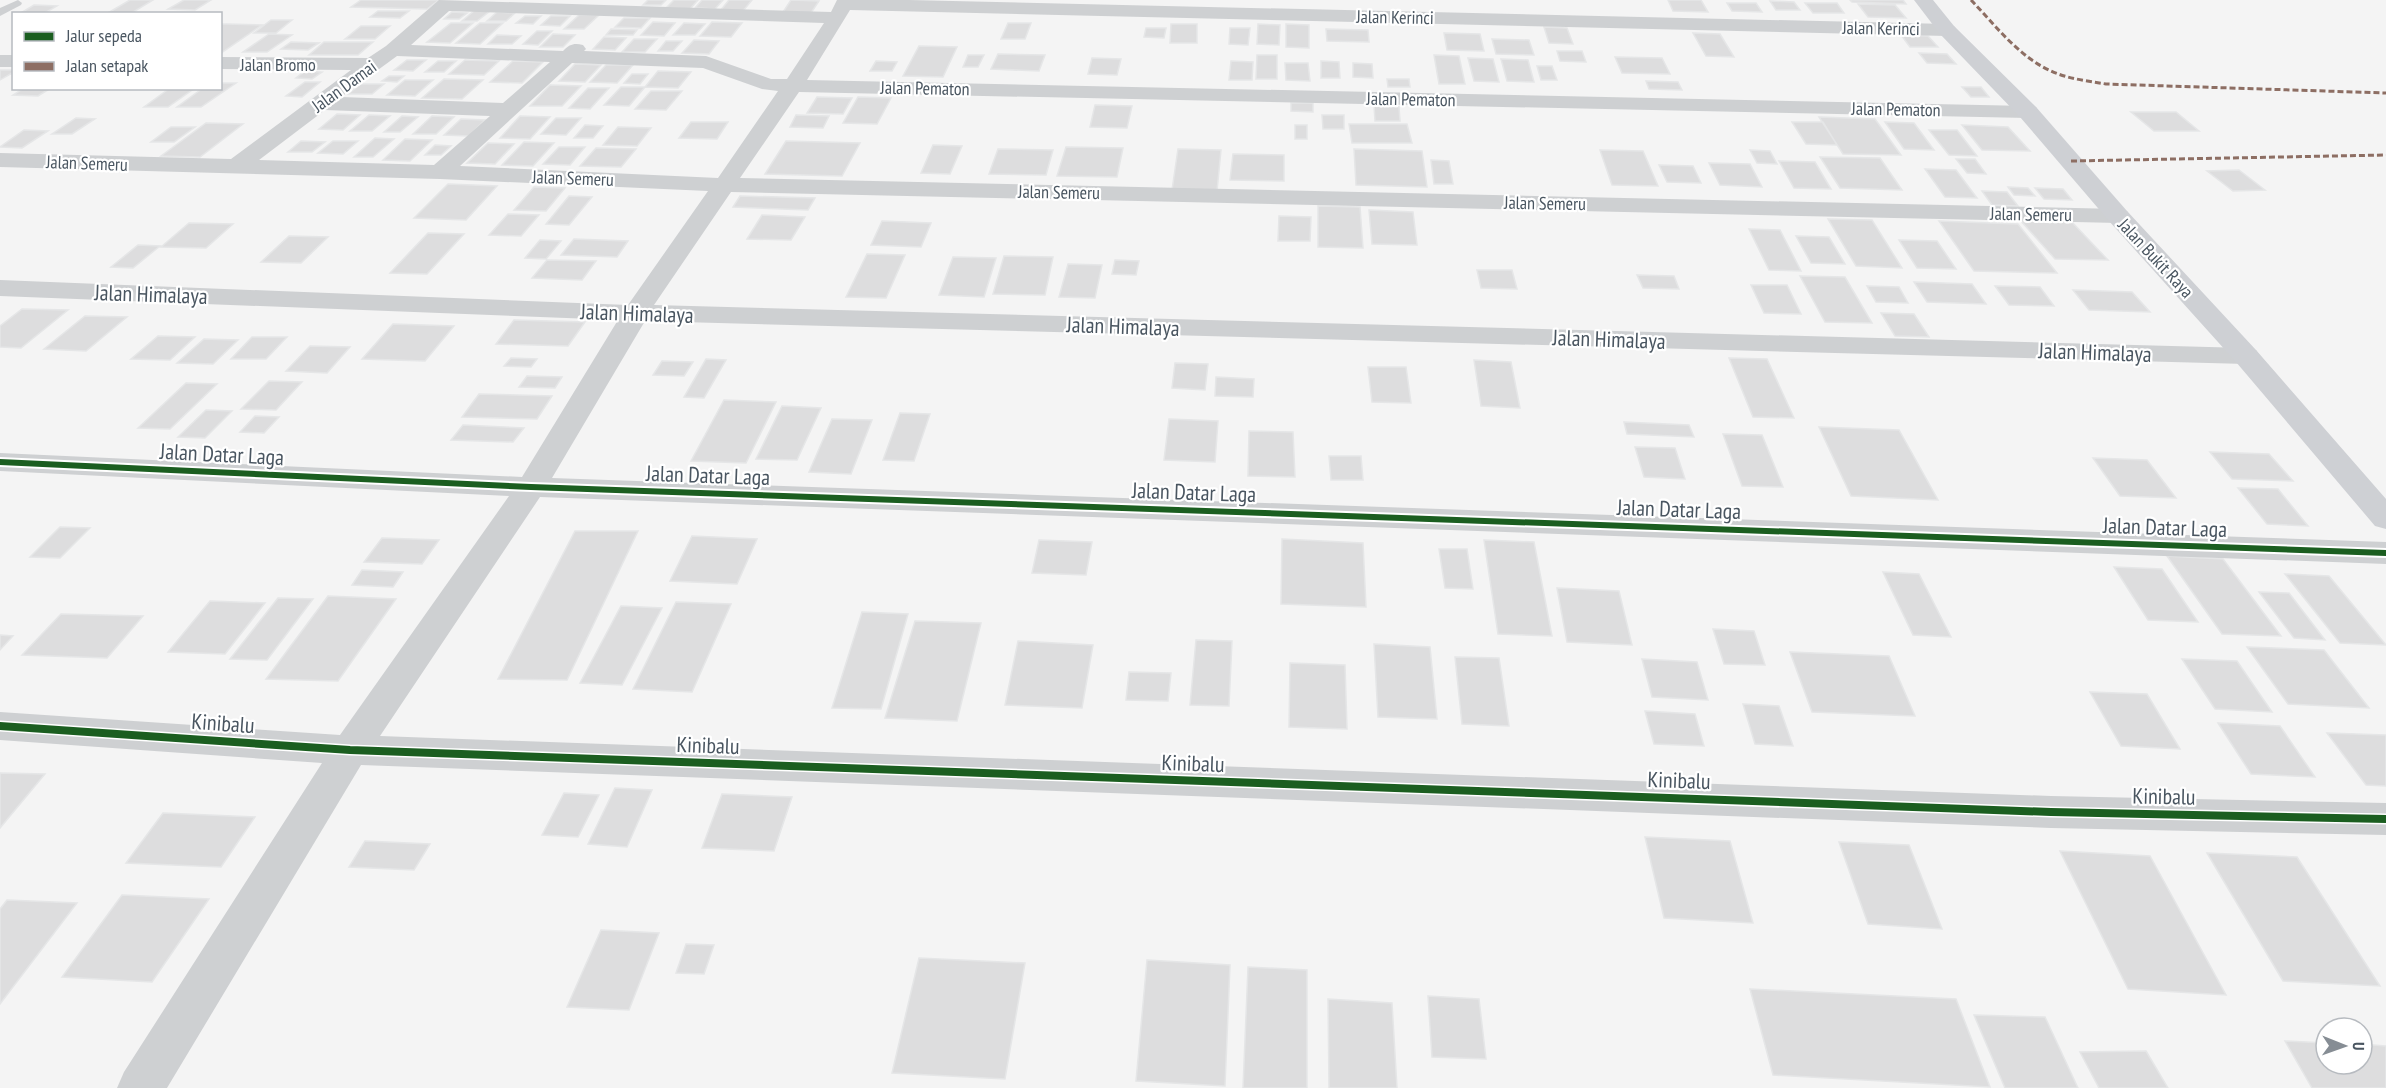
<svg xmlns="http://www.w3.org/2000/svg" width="2386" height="1088" viewBox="0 0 2386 1088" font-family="'PT Sans Narrow',sans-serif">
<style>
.building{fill:#ddddde;stroke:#e5e6e7;stroke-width:1.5}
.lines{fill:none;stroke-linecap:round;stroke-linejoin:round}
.lane{fill:#ced0d2;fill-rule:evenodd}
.street{fill:#ced0d2;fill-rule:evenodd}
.secondary{fill:#ced0d4;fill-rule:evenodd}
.quiet{stroke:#8d6e63;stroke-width:3;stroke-dasharray:6 3;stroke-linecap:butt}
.cycleway-far1-casing{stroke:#fff;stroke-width:10}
.cycleway-casing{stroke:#fff;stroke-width:11}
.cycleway-far1{stroke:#1b5e20;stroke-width:6}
.cycleway{stroke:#1b5e20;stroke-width:8}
.labels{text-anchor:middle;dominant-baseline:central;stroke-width:4.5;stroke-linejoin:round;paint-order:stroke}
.far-street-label{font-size:18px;fill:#4a5661;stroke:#fff}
.street-label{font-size:22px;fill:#4a5661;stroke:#fff}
</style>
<rect width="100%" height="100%" fill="#f4f4f4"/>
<!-- building -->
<path class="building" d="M130,0H153L130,14H106Z
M184,0H211L195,10L168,9Z
M361,0H439L427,9L351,7Z
M648,0H666L661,5H643Z
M674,0H698L690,9L666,8Z
M702,0H723L715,9L695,8Z
M729,0H752L743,11H720Z
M791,0L819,1L811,13L783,12Z
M1668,0H1701L1708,12L1673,11Z
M1850,0H1903L1906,4L1852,2Z
M1770,1L1794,2L1800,10H1776Z
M1727,3H1756L1762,12L1732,11Z
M1805,3H1837L1844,13H1813Z
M1858,4L1895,5L1906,18L1868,17Z
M34,5L57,6L43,14H19Z
M475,10L490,11L477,21H462Z
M378,11H409L400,18L370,17Z
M452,12L467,13L459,19H444Z
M497,12L515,13L506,21H487Z
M579,15H599L584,29H564Z
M525,16H541L533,24L516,23Z
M551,16H570L560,26L541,25Z
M624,18H650L641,28L615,27Z
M271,20H292L276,33H254Z
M653,22L675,23L664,36L641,35Z
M712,22L742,23L731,37L700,36Z
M451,23H473L450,43L427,42Z
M480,23H503L480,44L456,43Z
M684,23L705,24L695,35H673Z
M1008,23H1031L1025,39H1001Z
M220,24H226L262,25L221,53Z
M1171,24H1197V43H1170Z
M1258,24L1280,25L1279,45L1257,44Z
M1286,24L1309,25V48L1286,47Z
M361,26H390L375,39H345Z
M1544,27L1567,28L1573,44L1549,43Z
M1146,28H1166L1164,38L1144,37Z
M1230,28H1250L1248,45L1229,44Z
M611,29L637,30L633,35H606Z
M1326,29L1368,30L1369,42L1327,41Z
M537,31H552L538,45L523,44Z
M1444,33L1480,34L1484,51L1447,50Z
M1693,33L1720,34L1734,57L1706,56Z
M269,34L292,35L267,52H243Z
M553,34L575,35L563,47H540Z
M497,35L521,36L512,44H488Z
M1901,35L1928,36L1938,47H1910Z
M604,37L626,38L615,50L593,49Z
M634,39H657L645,52H622Z
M1492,39L1529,40L1534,55L1496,54Z
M694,40L719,41L709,54L682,53Z
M666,41H682L673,51H658Z
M291,42L319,43L308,50L281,49Z
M324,42H373L358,55H309Z
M919,46L957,47L943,77L903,76Z
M1557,51H1582L1586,62L1560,61Z
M1919,53L1947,54L1956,64L1927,63Z
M998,54L1045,55L1039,71L991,69Z
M968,55H984L978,67H963Z
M1257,55H1277V79H1256Z
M1434,55L1459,56L1465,84H1439Z
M1615,57L1662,58L1670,74L1622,73Z
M1092,58L1121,59L1117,75L1088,74Z
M1468,58L1493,59L1499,82L1474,81Z
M1501,59L1528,60L1534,82L1507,81Z
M407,60H426L413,71L394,70Z
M465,60L499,61L484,75L449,74Z
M438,61H456L444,72H425Z
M513,61L543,62L522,83L490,82Z
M876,61L897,62L892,71H870Z
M1231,61L1253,62L1252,80H1229Z
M1321,61L1339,62L1340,78H1321Z
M1285,63H1308L1310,81L1286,80Z
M1353,63L1372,64L1373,78L1353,77Z
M575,64L601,65L585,82L559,81Z
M606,65H633L617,83L590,82Z
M1537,66H1552L1557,80H1541Z
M0,70H14V72L0,80Z
M305,71L322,72L312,79L296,78Z
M658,71L691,72L678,88L645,87Z
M632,74H648L640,84L624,83Z
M389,76H404L397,82L382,81Z
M444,79L483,80L462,99L422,98Z
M1387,79H1409L1410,87H1388Z
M405,80H433L415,96L387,95Z
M1646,81L1678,82L1682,90L1649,89Z
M305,82H320L302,97L286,96Z
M220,83H236L201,107H177L203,88H220Z
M361,84H384L372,94H348Z
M550,85L581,86L562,106H530Z
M621,87H645L629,106L604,105Z
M1962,87H1981L1989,97H1971Z
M24,88H51L38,96L13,95Z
M170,88H195L168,107H144Z
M588,88H609L590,109L569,108Z
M651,91H682L666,110L635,109Z
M817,97L852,98L843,114L807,113Z
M858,97L891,98L877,124L843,123Z
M1291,103H1313V112L1291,111Z
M1095,105L1132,106L1127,128L1090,127Z
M1374,106L1399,107L1400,121H1375Z
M2131,112H2176L2199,131H2154Z
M337,114L360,115L343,130L319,129Z
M369,115L390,116L372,131H350Z
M796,115L829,116L823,128L790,127Z
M1322,115H1344V129H1323Z
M402,116L418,117L400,132H384Z
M432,116L454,117L436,134H413Z
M520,116L550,117L530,139L500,138Z
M1819,117L1875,119L1901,155L1843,154Z
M76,118L95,119L72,134H52Z
M556,118H581L566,135L541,134Z
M461,119L485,120L469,136L444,135Z
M691,122H728L717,139L679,138Z
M1792,122H1823L1837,145L1806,144Z
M1885,122L1914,123L1934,150L1904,149Z
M206,123L243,124L200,157L161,156Z
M1349,124H1407L1412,143H1352Z
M585,125L603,126L593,138H574Z
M1295,125H1307V139H1295Z
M1962,125L2008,127L2030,151L1982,150Z
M171,127H195L174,142H151Z
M618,127L651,128L637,146L603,145Z
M24,130L48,131L22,148L0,147Z
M1929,130H1957L1977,156L1949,155Z
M375,138L394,139L373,157H354Z
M405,139L432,140L410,161L383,160Z
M301,141L325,142L312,152H288Z
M333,141H358L343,154L318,153Z
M786,141L860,143L842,176L765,174Z
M524,142L554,143L533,166L502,165Z
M488,143L514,144L495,164L467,163Z
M435,145L451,146L441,155H425Z
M933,145L962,146L950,174L921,173Z
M559,147H585L570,165L543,164Z
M1066,147L1123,148L1117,177L1057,176Z
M596,148L636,149L621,167L580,166Z
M998,149L1053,150L1046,175L989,174Z
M1178,149L1221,150L1217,191L1172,190Z
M1354,149L1422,151L1427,187L1356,185Z
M1600,150L1643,151L1658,186L1612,185Z
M1750,150L1770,151L1777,164L1757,163Z
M1233,154L1284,155V181L1230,180Z
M1820,157L1880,158L1902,190L1840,188Z
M1956,159H1975L1986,174L1967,173Z
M1431,160L1449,161L1453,184H1434Z
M1779,161L1815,162L1831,189L1794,188Z
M1709,163L1750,164L1762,187L1720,185Z
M1659,165L1693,166L1701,183L1667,182Z
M1925,169L1956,170L1977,198L1945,197Z
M2239,170L2265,190L2233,191L2207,171Z
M448,184L497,186L466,220L414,218Z
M534,187L565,188L546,211L514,210Z
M2008,187L2028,188L2035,196L2014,195Z
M2035,188L2063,189L2072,200L2044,199Z
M1982,191L2007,192L2018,206L1992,205Z
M569,196L592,197L569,225L546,224Z
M740,196L815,198L808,210L733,207Z
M1318,206L1360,207L1363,248L1318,247Z
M1369,210L1413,212L1417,245L1372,244Z
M508,214L539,215L521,236L489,235Z
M762,215L805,217L791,240L747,239Z
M1279,216L1311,217L1310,241H1278Z
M1828,219L1872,220L1902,268L1856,266Z
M2020,220H2070L2108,260L2055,259Z
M882,221L931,223L921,247L871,245Z
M1939,221L2018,224L2057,273L1974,271Z
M189,223L233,224L206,248L161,247Z
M1749,229L1780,230L1801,271L1769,270Z
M428,233L464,234L427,274L390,273Z
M289,236L328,237L301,263L261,262Z
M1796,236L1829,237L1845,264L1811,263Z
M574,239L628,241L617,257L561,255Z
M540,240L561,241L546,259L525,258Z
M1899,240L1937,241L1956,269L1917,268Z
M138,245L160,246L133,268L111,267Z
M867,254L905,255L886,298L846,297Z
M1004,256L1053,257L1045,295L993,294Z
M953,257L996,258L984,297L939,295Z
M547,260L596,261L582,280L532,278Z
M1115,260L1139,261L1136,275L1112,274Z
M1068,264L1102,265L1095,298L1059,297Z
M1477,270H1512L1517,289L1481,288Z
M1637,275L1674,276L1679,289L1643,288Z
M1800,276L1845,277L1872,323L1825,322Z
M1914,282L1972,284L1986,304L1927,302Z
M1751,285H1787L1801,314L1764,313Z
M1867,286L1899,287L1908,303L1876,302Z
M1995,286L2040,287L2054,306L2009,305Z
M2073,290L2132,292L2150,312L2089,310Z
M22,309L68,310L21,348L0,347V326Z
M1881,313L1914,314L1929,337L1895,336Z
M85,316L127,317L86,351L44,349Z
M514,320L585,322L568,346L496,344Z
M393,324L454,326L425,361L362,359Z
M158,336L195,337L170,360L131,359Z
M252,337H287L266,359H231Z
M204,339L238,340L213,364L177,363Z
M310,346L350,347L327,373L286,371Z
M511,358L537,359L531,367L504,366Z
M1729,358L1767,359L1794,418L1753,417Z
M706,359L726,360L704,398L684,397Z
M1474,360L1511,362L1520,408L1481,406Z
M662,361L693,362L684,376L653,375Z
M1175,363L1208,364L1205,390L1172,388Z
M1368,367H1406L1411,403L1372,402Z
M527,376L562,377L555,388L519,387Z
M1216,377L1254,379L1253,397L1215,396Z
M269,381L302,382L276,410L241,409Z
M186,383L217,384L170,429L138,428Z
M479,394L552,396L537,419L462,417Z
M724,400L776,402L746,463L691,461Z
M782,406L821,408L797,460L756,459Z
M206,410L232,411L205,438L178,437Z
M900,413L930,414L914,461L883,460Z
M255,416L279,417L264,433L240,432Z
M832,419L872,420L851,474L809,472Z
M1169,419L1218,421L1215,462L1164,460Z
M1624,422L1689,425L1694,437L1627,434Z
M463,425L524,428L513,442L451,440Z
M1819,427L1899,430L1938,500L1851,496Z
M1249,431L1293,432L1295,477L1248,476Z
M1723,434L1762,435L1783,487L1742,486Z
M1635,447L1675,448L1685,479L1644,477Z
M2210,452L2269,454L2293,481L2232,479Z
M1329,456H1361L1363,480H1331Z
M2093,458L2147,460L2176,498L2120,496Z
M2238,488L2278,489L2308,526L2267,524Z
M60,527L90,528L60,558L30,557Z
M575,531H638L567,680L498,679Z
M692,536L757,539L737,584L670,581Z
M382,538L439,540L422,564L364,562Z
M1282,539L1363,543L1366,607L1281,604Z
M1039,540L1092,542L1086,575L1032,573Z
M1484,540L1534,542L1552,636L1498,634Z
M1439,549H1467L1473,589L1445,588Z
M2167,556L2223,559L2281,636L2222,634Z
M2114,567L2162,569L2198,622L2148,620Z
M362,570L403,572L393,587L352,585Z
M1883,572L1919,574L1951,637L1913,635Z
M2285,574L2329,576L2386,645L2340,643Z
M1557,588L1619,591L1632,645L1567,642Z
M2259,592L2289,593L2325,640L2294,638Z
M328,596L396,599L338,681L266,679Z
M278,598L313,599L267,660L230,659Z
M210,601L265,603L225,654L168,652Z
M676,602L731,604L692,692L633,689Z
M621,606L662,608L622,685L580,683Z
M862,612L908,614L881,709L832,708Z
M61,614L143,616L107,658L22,655Z
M915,621L981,623L957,721L885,718Z
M1713,629L1754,631L1765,665L1724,664Z
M0,635L13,636L0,650Z
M1196,640L1232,641L1229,706L1190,705Z
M1018,641L1093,645L1082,708L1005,705Z
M1374,644L1430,647L1437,719L1378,717Z
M2247,647L2324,650L2369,708L2288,704Z
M1790,652L1889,656L1915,716L1812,712Z
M1455,657L1499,658L1509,726L1462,724Z
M1642,659L1697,662L1708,700L1652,697Z
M2182,659L2237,661L2272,712L2215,709Z
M1290,663L1345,665L1347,729L1289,727Z
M1129,672L1171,673L1168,701L1126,700Z
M2090,692L2147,694L2180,749L2121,746Z
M1743,704L1779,706L1793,746L1755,744Z
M1645,711L1695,714L1704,746L1654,744Z
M2218,723L2280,726L2315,777L2251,774Z
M2327,733L2386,735V786L2366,785Z
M0,773L45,774L0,828Z
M615,788L652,790L627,847L588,844Z
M564,793L599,795L578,837L542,835Z
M722,794L792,797L774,851L702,848Z
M163,813L255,817L221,867L126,863Z
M1645,837L1730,841L1753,923L1664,918Z
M365,841L430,844L414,870L349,867Z
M1839,842L1909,845L1942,929L1868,924Z
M2060,851L2150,856L2226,995L2128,989Z
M2207,853L2297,857L2380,986L2283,981Z
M122,895L209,899L152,982L62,977Z
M7,900L77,903L0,1004V909Z
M601,930L659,933L629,1010L567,1007Z
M686,944L714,945L704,974L676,973Z
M919,958L1025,963L1005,1079L892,1073Z
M1147,960L1230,965L1225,1086L1136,1081Z
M1248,967L1307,970V1088H1243Z
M1750,989L1956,999L1990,1087L1773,1075Z
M1428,996L1479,999L1486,1059L1432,1057Z
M1328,999L1392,1003L1397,1088H1329Z
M1974,1015L2045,1017L2078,1088H2005Z
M2285,1041L2326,1043V1064H2362V1044L2386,1046V1088H2312Z
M2146,1051L2168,1088H2099L2080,1052Z"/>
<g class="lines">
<!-- lane -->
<path class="lane" d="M18,0L22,3L21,5L0,16V8Z"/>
<!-- street -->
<path class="street" d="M439,0L831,12L837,0H909L1947,24L1954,26L1957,30L1954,34L1947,36L850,10L807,80L2028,106L2036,107L2039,112L2036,117L2028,118L799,92L740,178L2118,209L2127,211L2130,216L2127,221L2118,223L731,192L654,305L2246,348L2256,350L2260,356L2256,362L2246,364L645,321L552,478L2386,542V564L540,497L380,736L2051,796L2386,803V835L2051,828L361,765L167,1088H117L124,1072L322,763L0,740V712L340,735L509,496L0,471V453L522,477L618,320L0,296V280L628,305L708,191L440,179L0,167V153L231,159L351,70L220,69V57L368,58L386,46ZM449,11L824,23L787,79H771L706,56L584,51L586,49L583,45C574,43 570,44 563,51L411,45ZM397,56L550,62L503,103L341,97ZM572,63L703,68L762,89L778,91L718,178L460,166ZM325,110L490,116L434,165L259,160Z
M0,55H14V67H0Z"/>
<!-- secondary -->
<path class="secondary" d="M1914,0H1933L1954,26L2036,107L2127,211L2256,350L2386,499V529L2375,526L2236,362L2109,221L2020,117L1940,34Z"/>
<!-- quiet -->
<path class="quiet" d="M1971,0C1995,25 2019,57 2051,71C2068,79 2088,81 2106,84L2386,93
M2071,161L2386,155"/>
<defs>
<path id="cycleway-far1" d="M0,462L531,487L2386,553"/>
<path id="cycleway" d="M0,726L350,750L2051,812L2386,819"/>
</defs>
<!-- cycleway-far1 casing -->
<use href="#cycleway-far1" class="cycleway-far1-casing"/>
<!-- cycleway casing -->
<use href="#cycleway" class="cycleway-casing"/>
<!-- cycleway-far1 -->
<use href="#cycleway-far1" class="cycleway-far1"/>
<!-- cycleway -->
<use href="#cycleway" class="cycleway"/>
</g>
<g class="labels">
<!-- far-street labels -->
<g class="far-street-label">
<text transform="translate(1395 17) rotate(1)">Jalan Kerinci</text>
<text transform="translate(1881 28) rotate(1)">Jalan Kerinci</text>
<text x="278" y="64">Jalan Bromo</text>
<text transform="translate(344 86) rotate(-36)">Jalan Damai</text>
<text transform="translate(925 88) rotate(1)">Jalan Pematon</text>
<text transform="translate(1411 99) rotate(1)">Jalan Pematon</text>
<text transform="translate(1896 109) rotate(1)">Jalan Pematon</text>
<text transform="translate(87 163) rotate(2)">Jalan Semeru</text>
<text transform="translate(573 178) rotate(2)">Jalan Semeru</text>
<text transform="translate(1059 192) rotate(1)">Jalan Semeru</text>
<text transform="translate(1545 203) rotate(1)">Jalan Semeru</text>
<text transform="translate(2031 214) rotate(1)">Jalan Semeru</text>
<text transform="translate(2156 258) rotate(47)">Jalan Bukit Raya</text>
</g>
<!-- street labels -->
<g class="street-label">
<text transform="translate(151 294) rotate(2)">Jalan Himalaya</text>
<text transform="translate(637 313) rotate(2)">Jalan Himalaya</text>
<text transform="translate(1123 326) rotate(2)">Jalan Himalaya</text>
<text transform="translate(1609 339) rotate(2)">Jalan Himalaya</text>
<text transform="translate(2095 352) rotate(2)">Jalan Himalaya</text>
<text transform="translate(222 454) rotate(3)">Jalan Datar Laga</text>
<text transform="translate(708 475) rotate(2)">Jalan Datar Laga</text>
<text transform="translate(1194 492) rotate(2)">Jalan Datar Laga</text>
<text transform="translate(1679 509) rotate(2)">Jalan Datar Laga</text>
<text transform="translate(2165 527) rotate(2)">Jalan Datar Laga</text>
<text transform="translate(223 723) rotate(4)">Kinibalu</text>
<text transform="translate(708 745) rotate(2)">Kinibalu</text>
<text transform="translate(1193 763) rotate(2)">Kinibalu</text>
<text transform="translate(1679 780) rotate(2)">Kinibalu</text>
<text transform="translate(2164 796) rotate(1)">Kinibalu</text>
</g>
</g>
<!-- legend -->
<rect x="12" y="12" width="210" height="78" fill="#ffffff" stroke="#b7bbc0" stroke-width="1.5"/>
<rect x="24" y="32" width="30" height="9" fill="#1b5e20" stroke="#b7bbc0" stroke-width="1.5"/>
<text x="66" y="42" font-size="18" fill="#4a5661">Jalur sepeda</text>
<rect x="24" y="62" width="30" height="9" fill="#8d6e63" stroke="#b7bbc0" stroke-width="1.5"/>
<text x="66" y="72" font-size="18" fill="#4a5661">Jalan setapak</text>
<!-- north arrow -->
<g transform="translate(2344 1046) rotate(91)"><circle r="28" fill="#ffffff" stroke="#b7bbc0" stroke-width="1.5"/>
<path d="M0-4.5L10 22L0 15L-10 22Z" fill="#868d94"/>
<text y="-9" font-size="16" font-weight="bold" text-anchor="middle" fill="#4a5661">U</text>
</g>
</svg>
